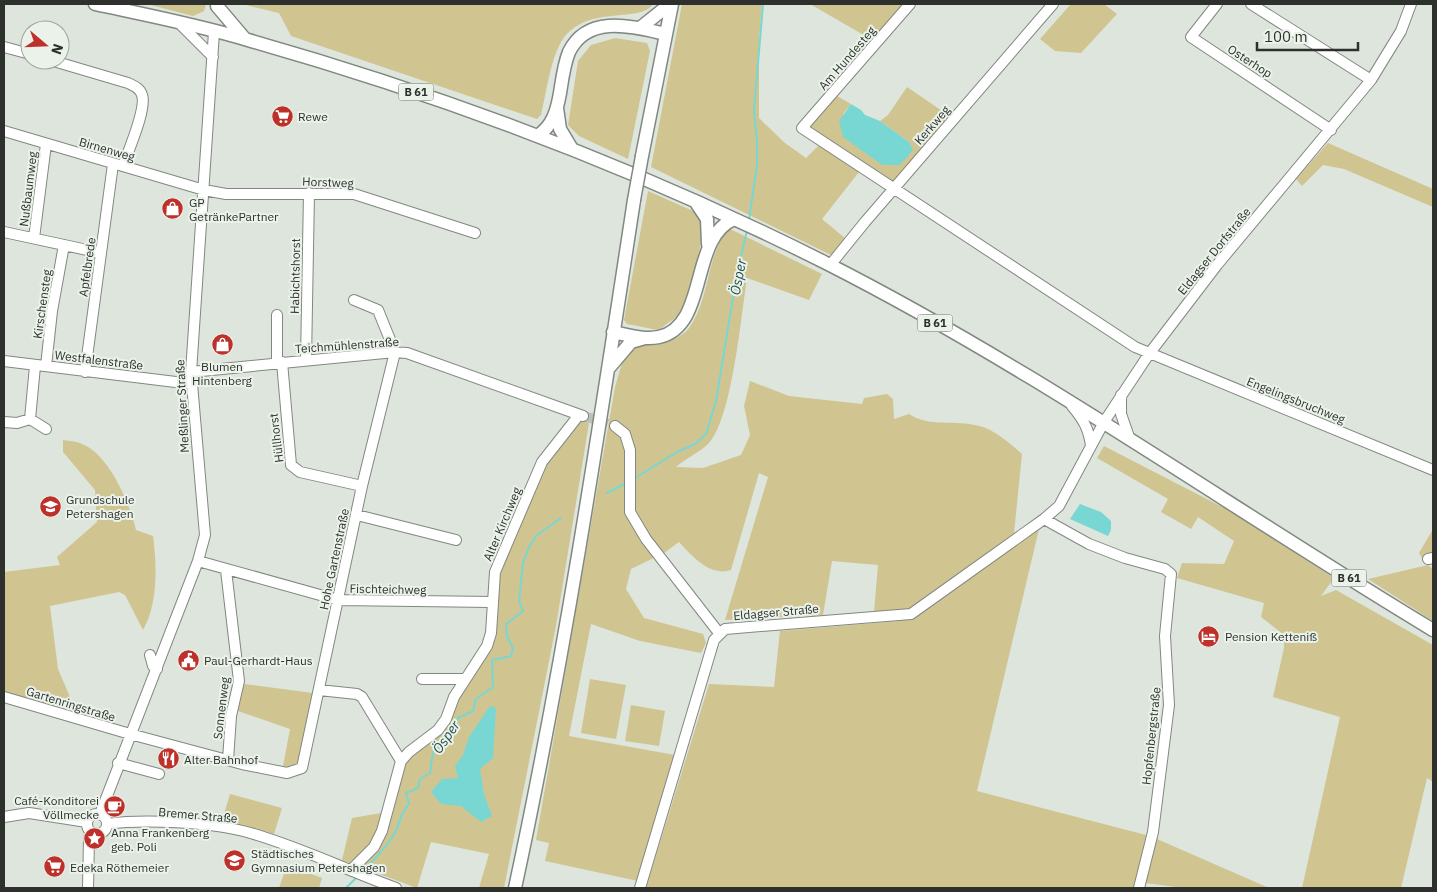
<svg xmlns="http://www.w3.org/2000/svg" width="1437" height="892" viewBox="0 0 1437 892" font-family="'IBM Plex Sans',sans-serif">
<style>
.green{fill:#d0c591}
.water{fill:#78d7d2}
.lines{fill:none;stroke-linecap:round;stroke-linejoin:round}
.stream{stroke:#78d7d2;stroke-width:2}
.minor-tunnel{stroke:#bac1b9;stroke-width:10;stroke-dasharray:10 5;stroke-linecap:butt}
.minor-casing{stroke:#818881;stroke-width:12}
.major-casing{stroke:#818881;stroke-width:15}
.minor{stroke:#fff;stroke-width:10}
.major{stroke:#fff;stroke-width:12}
.major-bridge-casing{stroke:#818881;stroke-width:15;stroke-linecap:butt}
.major-bridge{stroke:#fff;stroke-width:12}
.labels{text-anchor:middle;dominant-baseline:central;stroke-width:4;stroke-linejoin:round;paint-order:stroke}
.shield{fill:#eaf2ea;stroke:#666a66;stroke-width:1}
.shield-label{font-size:11px;font-weight:bold;fill:#2d302d}
.street-label{font-size:12px;fill:#2d302d;stroke:#eaf2ea}
.poi-label{font-size:12px;fill:#2d302d;stroke:#eaf2ea;text-anchor:start}
.water-label{font-size:14px;font-style:italic;fill:#234e4c;stroke:#eaf2ea}
</style>
<rect width="100%" height="100%" fill="#dde5dc"/>
<!-- green -->
<path class="green" d="M147,4H206L204,11L193,16Z
M242,4H653C639,25 583,2 560,44C550,63 546,94 541,115L537,119L291,36L279,13Z
M682,4H762L759,40V118L785,143L806,158L819,145L859,172L822,219L846,239L833,256L651,167Z
M810,4H906L874,41Z
M1071,4H1104L1117,14L1081,53L1055,51L1040,39Z
M615,38L647,43L650,51L628,159L579,136L568,125L578,61L591,45Z
M907,87L951,117L896,182H887L807,127L835,95L851,104L843,114L909,142L880,121L888,115Z
M1328,143L1433,189V207L1344,169L1323,165L1302,186L1296,179Z
M648,191L693,211L701,219L704,229L692,282L681,314L658,330L627,324L624,320Z
M728,228L822,274L809,300L747,278C741,315 732,423 707,445C698,453 685,459 676,467L703,468L741,455L750,435L744,406L750,381L789,396L862,404L864,398L887,394L893,399L894,419L909,414C927,426 948,421 969,424C991,426 1006,440 1022,454L1014,533L919,603L908,609L874,612L878,565L832,561L823,615L725,620L768,477L759,473L731,570C710,577 692,556 679,542L664,553L631,569L626,589L644,618L703,634L706,643L701,653L640,641L591,624L569,736L675,755L638,881L545,861L549,843L536,840L615,387C619,376 621,359 629,351C646,336 674,348 689,328C710,299 706,257 728,228Z
M581,420L589,423L556,626L504,888H479L489,854L431,842L417,888L342,860L352,818L381,813L393,798L405,765L413,753L424,747L444,730L457,702L484,658L499,576L545,462Z
M63,440C69,441 76,441 82,444C109,454 130,504 136,530L153,536C157,565 158,604 143,630L125,595L119,592L50,606L58,669L73,704L70,712L4,692V572L60,565L57,557L97,522L95,490L63,452Z
M1104,446L1230,511L1334,578L1321,596L1336,590L1433,645V782L1427,778L1401,888H1302L1340,717L1273,697L1284,648V635L1261,617L1264,603L1177,578L1182,563L1224,564L1234,541L1198,517L1191,529L1161,512L1168,499L1097,458Z
M1039,529L977,791L1146,835L1134,888H646L709,684L774,687L780,631L899,621L922,613Z
M1433,529V556L1423,560L1419,553Z
M1428,565L1433,569V621L1368,579Z
M590,679L626,685L616,739L581,733Z
M244,684L313,693L300,766L294,769L283,766L290,729L235,710L240,687Z
M631,705L665,711L659,746L625,741Z
M230,794L282,808L274,834L245,825L222,821Z
M1157,839L1269,888H1184L1145,883Z
M287,865L322,878L319,888H279Z"/>
<!-- water -->
<path class="water" d="M851,104L861,110L865,115L880,121L909,142L913,150L900,165H882L843,137L839,121Z
M1080,504L1101,512L1111,521V530L1108,536L1070,519Z
M490,706L496,708L493,758L480,769L484,794L492,816L481,822L461,806L441,804L431,792L442,779L458,778L455,766L463,755L469,737Z"/>
<g class="lines">
<!-- stream -->
<path class="stream" d="M749,220L757,165V141L754,111L763,4
M635,478L677,452L695,444L706,434L716,401L736,279L747,230
M607,493L626,483
M362,872C373,861 385,849 393,836C400,825 400,813 409,804L406,793L418,788L420,779L430,773L433,752L448,737L458,718L473,711L476,699L493,687L492,660L511,656L513,648L507,636L506,624L523,611L519,601L523,563L529,547L536,536L561,518
M346,888L357,877"/>
<!-- minor-tunnel -->
<path class="minor-tunnel" d="M584,416L615,426"/>
<defs>
<path id="minor" d="M910,4L802,128L1135,347L1433,470
M1217,4L1191,37L1331,130
M1251,4L1371,80
M180,24L213,57
M4,47L30,54
M50,60L128,83C134,86 140,88 142,95C147,109 128,151 123,166
M4,131L204,190L226,194H354L475,233
M4,232L101,253
M34,238L46,144
M831,264L865,222L1053,4
M354,300L378,310L395,352
M306,360L309,193
M4,361L192,384
M282,362L291,465L300,472L362,486
M277,363V315
M46,366L52,311L64,245
M85,372L113,164
M191,372L395,352L407,353L583,416
M1121,395V414L1129,437
M1072,406C1083,419 1089,429 1091,446
M30,419L35,366
M4,422L17,423L30,419L46,429
M615,426L625,434L630,450V512L646,539L719,633
M357,515L456,540
M1044,519L1089,544L1125,558L1165,569L1171,574L1165,636L1169,705L1153,832L1139,888
M1428,559L1433,558
M198,561L338,600L492,602
M226,570L239,681L231,716L228,760
M150,655L153,666L157,669
M422,679H464
M319,690L357,694L362,697L401,761
M4,697L130,734L242,764L287,773L302,768L362,486L395,352
M118,763L159,774
M100,814L198,561L205,535L191,372L214,32
M87 824a10 10 0 1 1 20 0a10 10 0 1 1-20 0Z
M4,817L29,813L87,822
M107,824C144,819 210,822 247,832C298,846 346,870 396,888
M351,870L374,847L382,831L401,761L409,752L438,730L446,719L454,697L487,646L491,633L495,572L542,462L579,415
M88,888L89,838L91,832
M640,888L714,640L725,629L911,614L1044,519L1059,506L1104,422L1149,354L1217,265L1371,80L1401,31L1411,4"/>
<path id="major" d="M95,4C146,15 198,25 248,40C446,96 641,170 826,263C1037,370 1230,508 1433,630
M217,6L245,39
M640,28L670,4
M557,108L560,129L572,149
M537,136C553,126 557,110 560,93C562,80 564,64 569,52C588,13 634,27 666,34
M642,156L672,4
M695,201L707,219L708,244
M613,332C628,335 644,340 659,337C709,326 689,238 734,219
M608,369L631,342L645,338
M515,888C564,661 599,430 634,200"/>
</defs>
<!-- minor casing -->
<use href="#minor" class="minor-casing"/>
<!-- major casing -->
<use href="#major" class="major-casing"/>
<!-- minor -->
<use href="#minor" class="minor"/>
<!-- major -->
<use href="#major" class="major"/>
<defs>
<path id="major-bridge" d="M634,200L642,156"/>
</defs>
<!-- major-bridge casing -->
<use href="#major-bridge" class="major-bridge-casing"/>
<!-- major-bridge -->
<use href="#major-bridge" class="major-bridge"/>
</g>
<!-- icons -->
<defs>
<symbol id="supermarket-disc" viewBox="-11 -11 22 22"><circle r="9.5" fill="#be302a" stroke="#eaf2ea"/><path d="M-6-5.5h2.5l.6 2H6L4.5 2H-2.5L-4.4-4H-6ZM-1.5 3.2a1.3 1.3 0 1 0 .1 0ZM3 3.2a1.3 1.3 0 1 0 .1 0Z" fill="#fff"/></symbol>
<symbol id="shop-disc" viewBox="-11 -11 22 22"><circle r="9.5" fill="#be302a" stroke="#eaf2ea"/><path d="M-5-2.5h2.3a2.7 3.5 0 0 1 5.4 0H5L5.5 6h-11ZM-1.5-2.5h3a1.5 2.3 0 0 0-3 0Z" fill="#fff"/></symbol>
<symbol id="school-disc" viewBox="-11 -11 22 22"><circle r="9.5" fill="#be302a" stroke="#eaf2ea"/><path d="M0-5L7-2L0 1L-7-2ZM-4 1L0 2.5L4 1V4Q0 6-4 4Z" fill="#fff"/></symbol>
<symbol id="hotel-disc" viewBox="-11 -11 22 22"><circle r="9.5" fill="#be302a" stroke="#eaf2ea"/><path d="M-6-4.5h1.5V1H6V5H4.5V3h-9V5H-6ZM-4 0a1.8 1.8 0 1 1 3.6 0ZM.5 0V-2.5h3Q6-2.5 6 0Z" fill="#fff"/></symbol>
<symbol id="civic-disc" viewBox="-11 -11 22 22"><circle r="9.5" fill="#be302a" stroke="#eaf2ea"/><path d="M-.6-6.5H3V-4.5H.6V-3L4-1V1h2V6H-6V1h2V-1L-.6-3ZM-1.2 2.5V6h2.4V2.5Z" fill="#fff"/></symbol>
<symbol id="restaurant-disc" viewBox="-11 -11 22 22"><circle r="9.5" fill="#be302a" stroke="#eaf2ea"/><path d="M-5-6h1v4h1v-4h1v4h1v-4h1v5L-1.5 .5V6h-2V.5L-5-1ZM5-6V6H3V1.5H1.5Q1.5-4 5-6Z" fill="#fff"/></symbol>
<symbol id="cafe-disc" viewBox="-11 -11 22 22"><circle r="9.5" fill="#be302a" stroke="#eaf2ea"/><path d="M-5.5-4.5H6V0H3Q3 3.5 0 3.5H-2.5Q-5.5 3.5-5.5 0ZM3-3.2v2h1.7v-2ZM-6 4.5H4V6H-6Z" fill="#fff"/></symbol>
<symbol id="sight-disc" viewBox="-11 -11 22 22"><circle r="9.5" fill="#be302a" stroke="#eaf2ea"/><path d="M0-6L1.8-2.2L6-1.7L2.9 1.2L3.7 5.4L0 3.3L-3.7 5.4L-2.9 1.2L-6-1.7L-1.8-2.2Z" fill="#fff"/></symbol>
</defs>
<g fill-rule="evenodd">
<use href="#supermarket-disc" x="270" y="104" width="25" height="25"/>
<use href="#shop-disc" x="160" y="196" width="25" height="25"/>
<use href="#shop-disc" x="210" y="332" width="25" height="25"/>
<use href="#school-disc" x="38" y="494" width="25" height="25"/>
<use href="#hotel-disc" x="1196" y="624" width="25" height="25"/>
<use href="#civic-disc" x="176" y="648" width="25" height="25"/>
<use href="#restaurant-disc" x="156" y="746" width="25" height="25"/>
<use href="#cafe-disc" x="102" y="794" width="25" height="25"/>
<use href="#sight-disc" x="82" y="826" width="25" height="25"/>
<use href="#school-disc" x="222" y="848" width="25" height="25"/>
<use href="#supermarket-disc" x="42" y="854" width="25" height="25"/>
</g>
<g class="labels">
<!-- shield labels -->
<g class="shield">
<rect x="398.5" y="83.5" width="35" height="17" rx="4"/>
<rect x="917.5" y="314.5" width="35" height="17" rx="4"/>
<rect x="1331.5" y="569.5" width="35" height="17" rx="4"/>
</g>
<g class="shield-label">
<text x="416" y="92">B 61</text>
<text x="935" y="323">B 61</text>
<text x="1349" y="578">B 61</text>
</g>
<!-- street labels -->
<g class="street-label">
<text transform="translate(847 58) rotate(-49)">Am Hundesteg</text>
<text transform="translate(1250 61) rotate(33)">Osterhop</text>
<text transform="translate(932 125) rotate(-49)">Kerkweg</text>
<text transform="translate(107 149) rotate(16)">Birnenweg</text>
<text transform="translate(328 182) rotate(2)">Horstweg</text>
<text transform="translate(28 189) rotate(-83)">Nußbaumweg</text>
<text transform="translate(1214 251) rotate(-51)">Eldagser Dorfstraße</text>
<text transform="translate(87 267) rotate(-82)">Apfelbrede</text>
<text transform="translate(295 276) rotate(-89)">Habichtshorst</text>
<text transform="translate(42 304) rotate(-82)">Kirschensteg</text>
<text transform="translate(347 345) rotate(-4)">Teichmühlenstraße</text>
<text transform="translate(99 360) rotate(7)">Westfalenstraße</text>
<text transform="translate(1296 400) rotate(22)">Engelingsbruchweg</text>
<text transform="translate(182 406) rotate(-93)">Meßlinger Straße</text>
<text transform="translate(276 438) rotate(-97)">Hüllhorst</text>
<text transform="translate(502 524) rotate(-67)">Alter Kirchweg</text>
<text transform="translate(334 559) rotate(-78)">Hohe Gartenstraße</text>
<text transform="translate(388 589) rotate(1)">Fischteichweg</text>
<text transform="translate(776 612) rotate(-5)">Eldagser Straße</text>
<text transform="translate(71 704) rotate(17)">Gartenringstraße</text>
<text transform="translate(221 708) rotate(-83)">Sonnenweg</text>
<text transform="translate(1151 736) rotate(-84)">Hopfenbergstraße</text>
<text transform="translate(198 815) rotate(5)">Bremer Straße</text>
</g>
<!-- poi labels -->
<g class="poi-label">
<text x="298" y="116">Rewe</text>
<text x="189" y="202">GP<tspan x="189" dy="14">GetränkePartner</tspan></text>
<text x="222" y="366" text-anchor="middle">Blumen<tspan x="222" dy="14">Hintenberg</tspan></text>
<text x="66" y="499">Grundschule<tspan x="66" dy="14">Petershagen</tspan></text>
<text x="1225" y="636">Pension Ketteniß</text>
<text x="204" y="660">Paul-Gerhardt-Haus</text>
<text x="184" y="759">Alter Bahnhof</text>
<text x="99" y="800" text-anchor="end">Café-Konditorei<tspan x="99" dy="14">Völlmecke</tspan></text>
<text x="111" y="832">Anna Frankenberg<tspan x="111" dy="14">geb. Poli</tspan></text>
<text x="251" y="853">Städtisches<tspan x="251" dy="14">Gymnasium Petershagen</tspan></text>
<text x="70" y="867">Edeka Röthemeier</text>
</g>
<!-- water labels -->
<g class="water-label">
<text transform="translate(738 277) rotate(-79)">Ösper</text>
<text transform="translate(446 737) rotate(-55)">Ösper</text>
</g>
</g>
<!-- border -->
<rect width="1437" height="892" fill="none" stroke="#2d302d" stroke-width="10"/>
<!-- north arrow -->
<g transform="translate(45 45) rotate(109)"><circle r="24" fill="#eaf2ea" stroke="#9ea49e"/>
<path d="M0-4L9 19L0 12L-9 19Z" fill="#be302a"/>
<text y="-8" font-size="14" font-weight="bold" text-anchor="middle" fill="#2d302d">N</text>
</g>
<!-- scale -->
<path d="M1257 42v8h101v-8" fill="none" stroke="#2d302d" stroke-width="2.5"/>
<text x="1264" y="42" font-size="15" fill="#2d302d" stroke="#eaf2ea" stroke-width="4" paint-order="stroke">100 m</text>
</svg>
